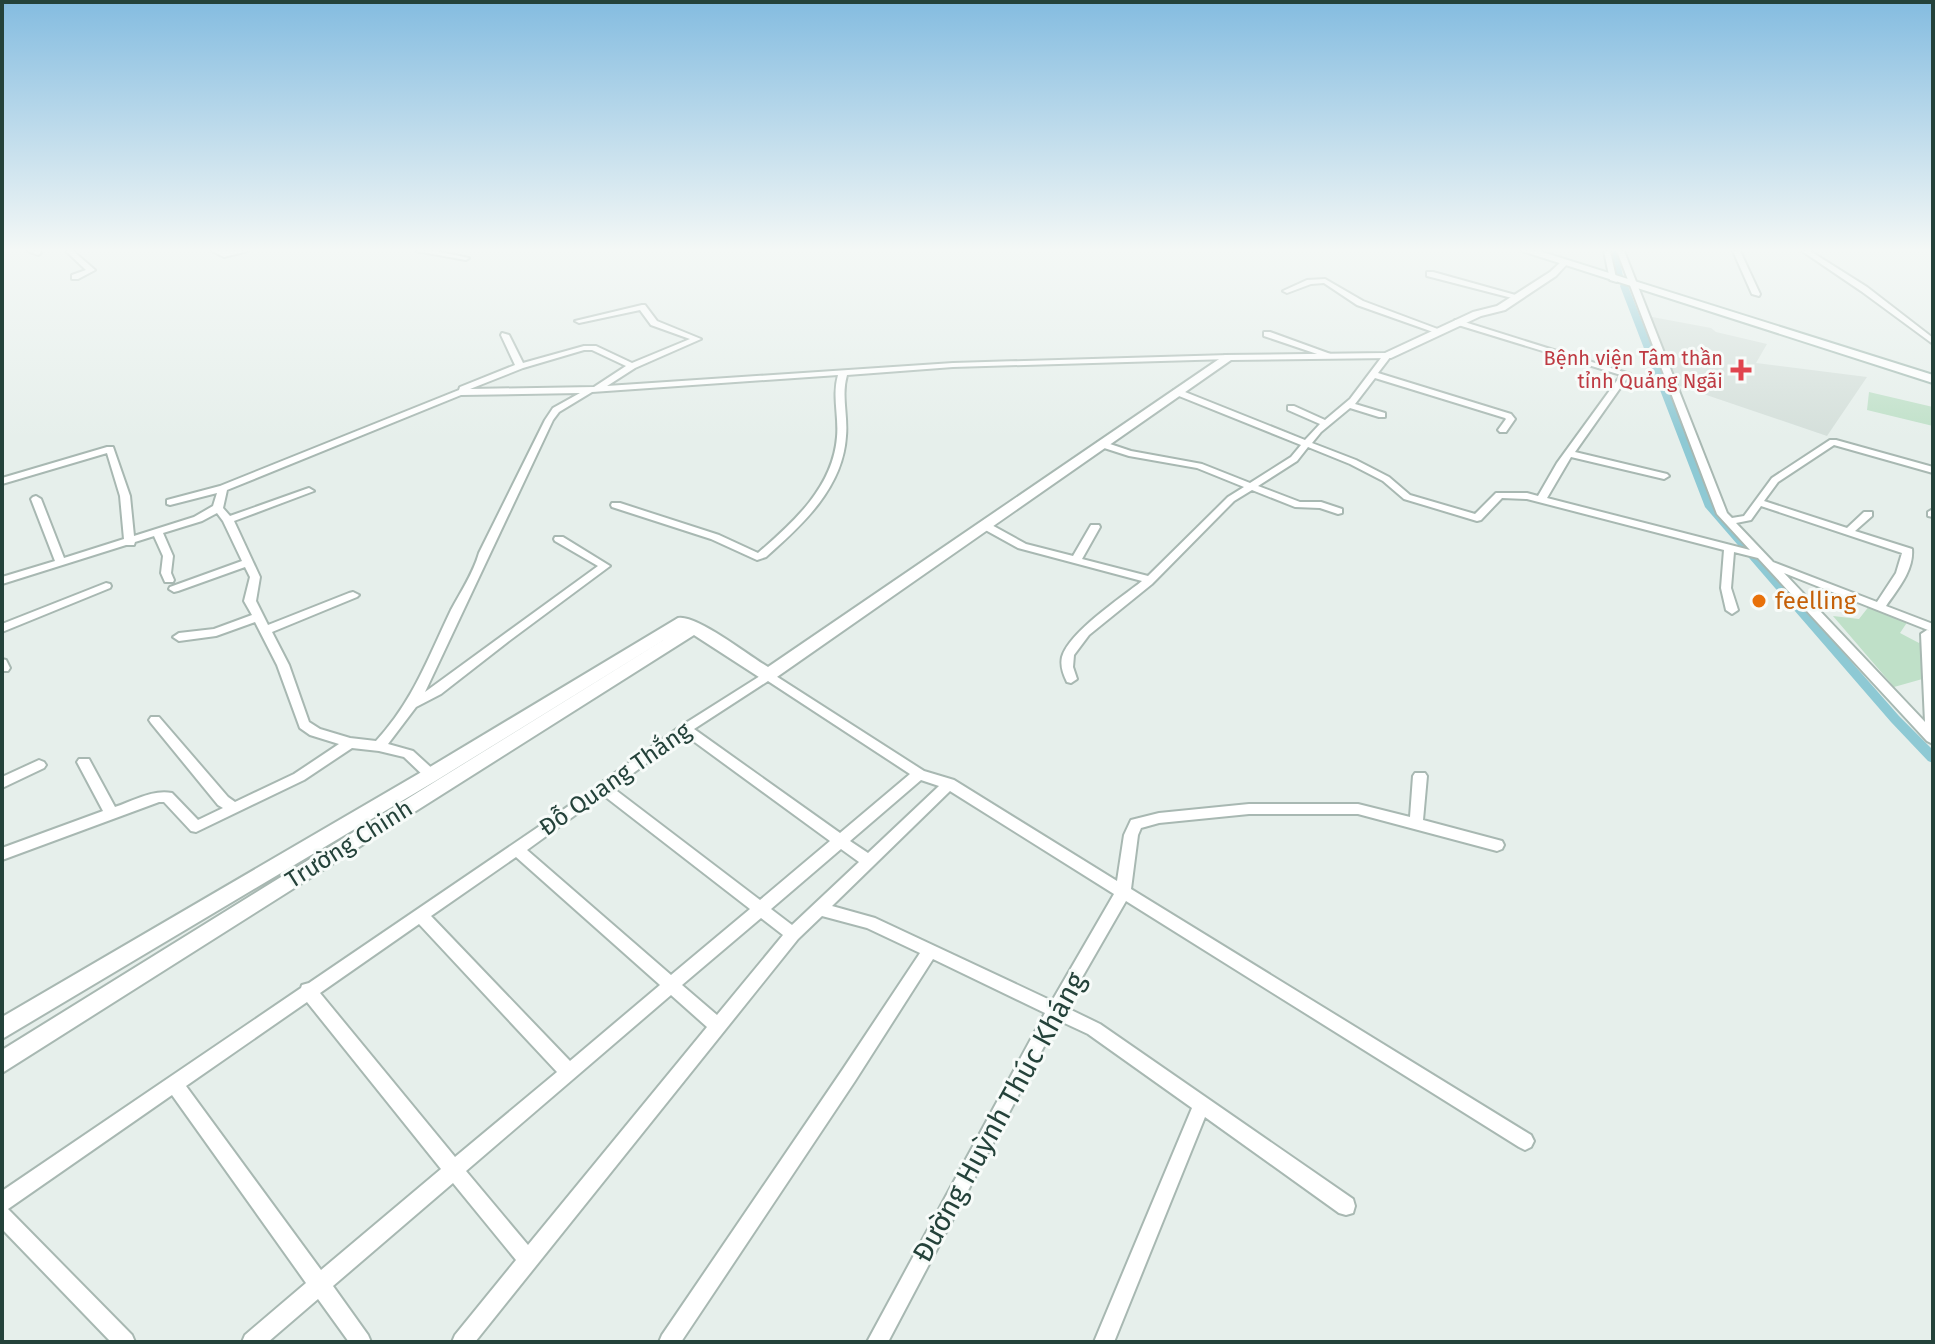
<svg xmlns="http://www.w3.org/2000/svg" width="1935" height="1344" viewBox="0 0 1935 1344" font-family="'Fira Sans',sans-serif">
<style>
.built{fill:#d4dfda}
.green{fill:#bfe0c8}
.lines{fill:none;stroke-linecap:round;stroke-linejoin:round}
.canal{fill:#8ec9d4;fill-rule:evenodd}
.minor-casing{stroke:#a8b8b2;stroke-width:4}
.tertiary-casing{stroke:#a8b8b2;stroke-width:4}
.secondary-casing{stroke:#a4bbb3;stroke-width:4}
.minor{fill:#fff;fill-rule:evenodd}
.tertiary{fill:#fff;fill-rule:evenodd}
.secondary{fill:#fff;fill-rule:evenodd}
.health-dot{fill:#e0444e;stroke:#f7fbf9;stroke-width:3}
.food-dot{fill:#e8710a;stroke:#f7fbf9;stroke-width:3}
.labels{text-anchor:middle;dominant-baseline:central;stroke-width:6;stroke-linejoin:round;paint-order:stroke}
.far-health-label{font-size:20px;fill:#be3a42;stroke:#f7fbf9;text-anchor:end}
.food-label{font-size:24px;fill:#c56008;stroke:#f7fbf9;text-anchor:start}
.street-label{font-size:24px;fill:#24423a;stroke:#f7fbf9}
.near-street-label{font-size:28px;fill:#24423a;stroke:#f7fbf9}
</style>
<rect width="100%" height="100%" fill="#e6efeb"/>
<!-- built -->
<path class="built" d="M1647,316L1711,328L1716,332L1767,344L1756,363L1867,377L1827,436L1677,385Z"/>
<!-- green -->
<path class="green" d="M1869,392L1933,407V426L1867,410Z
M1870,605L1908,621L1900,633L1919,643L1927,628L1933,630V676L1894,687L1833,616L1859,619Z"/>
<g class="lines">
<!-- canal -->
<path class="canal" d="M1612,251H1618L1623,276L1616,274Z
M1621,284L1628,286L1715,506L1899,716L1933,750V763L1928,761L1891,722L1705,507L1620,286Z"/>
<defs>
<path id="minor" d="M28,251H40L41,253L38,255Z
M66,251H73L95,270L78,279H72V275L86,270Z
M212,251H248L224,257Z
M416,251H435L469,258L466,260Z
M1604,251H1610L1617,282L1610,280Z
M1617,251H1624L1727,513L1732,518L1744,516L1772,478L1830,440H1836L1933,467V473L1834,445L1778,482L1764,501L1847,528L1864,512H1872V516L1855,531L1912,549C1914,570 1898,589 1886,606L1933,624V632L1784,573L1925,722L1921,634L1927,630L1931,631L1933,638V744L1927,741L1758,558L1734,552L1731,588L1738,610L1732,614L1726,610L1721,588L1724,550L1527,499L1502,498L1481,520L1477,521L1404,499L1383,481L1350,464L1308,447L1297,461L1258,486L1300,502H1321L1342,509V513L1338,514L1320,508L1295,507L1252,490L1234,501L1152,584L1089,635L1074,655L1073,667L1077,679L1071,683L1067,682C1063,674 1060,666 1062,657C1069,632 1121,598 1142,581L1018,548L980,527V523H988L1026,544L1073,556L1091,525H1099L1100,527L1082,559L1148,576L1228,497L1244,487L1197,468L1129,456L1098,446V442H1104L1131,451L1202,464L1250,483L1291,457L1301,445L1174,394V390H1180L1305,440L1320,424L1288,410V406H1294L1325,420L1350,399L1384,354H1390L1391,356L1378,373L1511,414L1515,419L1506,432H1500L1498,430L1506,419L1505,418L1375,378L1355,404L1385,413V417H1379L1350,408L1321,432L1312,443L1356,460L1389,477L1410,495L1475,514L1496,493H1527L1538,496L1557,463L1621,375L1455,324V320H1458L1630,374L1575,452L1667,474L1669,476L1664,479L1571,457L1547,498L1750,550L1717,514ZM1761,506L1902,553L1896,573L1877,602L1773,562L1736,523L1751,520Z
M1733,251H1740L1760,294L1759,296L1752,294Z
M1802,251H1810L1867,287L1933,338V344L1861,291Z
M1427,272H1433L1519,296L1512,298L1427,276Z
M1325,279L1363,301L1443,331L1436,333L1357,305L1324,283L1311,284L1287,293L1283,291L1307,280Z
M642,305H645L657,321L701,339L635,368L607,386L953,363L1229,355L1233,357L1229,359L953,367L847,375C841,396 848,415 846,436C843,488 802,525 766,557L757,560L711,539L612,507L611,505L612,503H620L719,535L758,553C794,522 833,487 837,437C839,416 832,396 838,375L592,392L559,412L553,420L425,692L598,566L555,541L554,539L555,537H563L610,566L509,641L441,694L416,707L388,744L413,751L436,772L438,775L436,778H426L404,757L379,751L352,748L304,780L196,832L191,831L164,802H159L2,860V848L103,811L77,762L79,759H89L115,807C133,801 153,789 172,793L198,820L223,808L218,805L151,723L149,720L151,717H159L228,797L235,802L294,774L339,744L310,735L300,728L277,665L255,622L216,636L179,641L173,637L179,633L214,629L252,615L244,601L250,577L245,567L178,591L174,592L169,589L170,587L242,561L223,521L217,513L202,521L163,533L173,556L171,573L174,580L173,582H165L161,573L163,556L154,536L135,542L134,545H126L2,584V577L55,561L31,499L33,497L36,496L41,499L64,558L124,539L120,496L107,453L2,484V478L107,447H113L130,496L134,536L194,517L213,506L217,493L170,505L167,504V500L220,486L459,390L460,387L515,365L501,335L502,333L509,335L523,363L584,346H596L632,363L690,339L651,325L640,310L579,323L575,321ZM584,350H592L626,366L594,387L470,389L523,368ZM580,393L553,408L545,420L479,553C473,574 461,591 451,610C428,658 413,701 376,741L350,738L320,729L309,722L289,665L272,632L357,597L359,595L353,592L349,593L268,625L256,601L260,577L234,521L314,491L309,488L306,489L230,516L223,508L227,490L461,395Z
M1264,332H1270L1336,356L1329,358L1264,336Z
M1933,509V517L1928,516V512Z
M106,583L110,584L111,586L110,588L2,632V624Z
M2,659L6,660L10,668L8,671H2Z
M768,671L924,771L954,780L1117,881L1124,835L1131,820L1159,813L1249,804H1358L1410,817L1413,776L1415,773H1425L1427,776L1423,820L1502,841L1504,845L1502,849L1497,851L1358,814H1249L1159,823L1141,828L1138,835L1131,889L1531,1135L1534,1141L1531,1147L1525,1150L1519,1147L1126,901L1065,1007L1100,1024L1353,1199L1355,1206L1353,1213L1346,1215L1339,1213L1205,1117L1114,1342H1094L1192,1108L1088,1034L1058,1020L888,1342H867L1045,1013L933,959L855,1081L681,1342H659L662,1335L843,1069L920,953L867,928L822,916L798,939L475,1342H452L455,1335L516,1260L453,1183L333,1286L368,1335L371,1342H349L318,1299L268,1342H242L245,1335L306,1283L172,1095L8,1209L132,1335L135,1342H111L2,1229V1191L301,988L302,985L309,983L553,817L681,726ZM768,681L910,774L840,833L694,729ZM685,735L830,841L760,900L613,788ZM921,780L939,786L868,853L850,841ZM950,791L1114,894L1052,1001L875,918L832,906ZM603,795L750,909L671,975L527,850ZM841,849L859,862L792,925L771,909ZM516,857L660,985L570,1061L431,916ZM761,918L783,935L717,1015L682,985ZM419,924L557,1072L455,1157L320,993ZM671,995L707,1027L528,1245L466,1171ZM307,1002L441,1169L321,1270L186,1086Z
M39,760L44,762L46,765L44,768L2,788V777Z"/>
<path id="tertiary" d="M1563,260L1568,263L1556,276L1505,310L1481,316L1391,358L1231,360L774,679H762L694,635L2,1073V1050L683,628L437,780L2,1039V1017L425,770L678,618C696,614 749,656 768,667L1225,355L1385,353L1473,312L1497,306L1550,272Z"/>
<path id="secondary" d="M1522,251H1539L1933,375V383Z"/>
</defs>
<!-- minor casing -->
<use href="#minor" class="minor-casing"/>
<!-- tertiary casing -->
<use href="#tertiary" class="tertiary-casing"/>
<!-- secondary casing -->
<use href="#secondary" class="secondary-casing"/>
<!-- minor -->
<use href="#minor" class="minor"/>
<!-- tertiary -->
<use href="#tertiary" class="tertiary"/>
<!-- secondary -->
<use href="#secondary" class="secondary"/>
</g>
<!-- sky -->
<linearGradient id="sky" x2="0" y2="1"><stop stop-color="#84bce0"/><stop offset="0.57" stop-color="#f4f8f6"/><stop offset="1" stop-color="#f4f8f6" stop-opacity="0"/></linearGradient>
<rect width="1935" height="439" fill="url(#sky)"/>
<!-- markers -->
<path class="health-dot" d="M1737 358h8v8h8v8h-8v8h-8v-8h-8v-8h8z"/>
<circle class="food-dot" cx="1759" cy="601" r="8"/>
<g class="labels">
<!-- far-health labels -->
<g class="far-health-label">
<text x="1723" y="358">Bệnh viện Tâm thần<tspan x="1723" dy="23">tỉnh Quảng Ngãi</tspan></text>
</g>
<!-- food labels -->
<g class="food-label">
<text x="1775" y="601">feelling</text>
</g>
<!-- street labels -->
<g class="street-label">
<text transform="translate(615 779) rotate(-35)">Đỗ Quang Thắng</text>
<text transform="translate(349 844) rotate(-32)">Trường Chinh</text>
</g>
<!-- near-street labels -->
<g class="near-street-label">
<text transform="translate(999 1117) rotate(-61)">Đường Huỳnh Thúc Kháng</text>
</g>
</g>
<!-- border -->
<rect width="1935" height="1344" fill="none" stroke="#24423a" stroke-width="8"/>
</svg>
